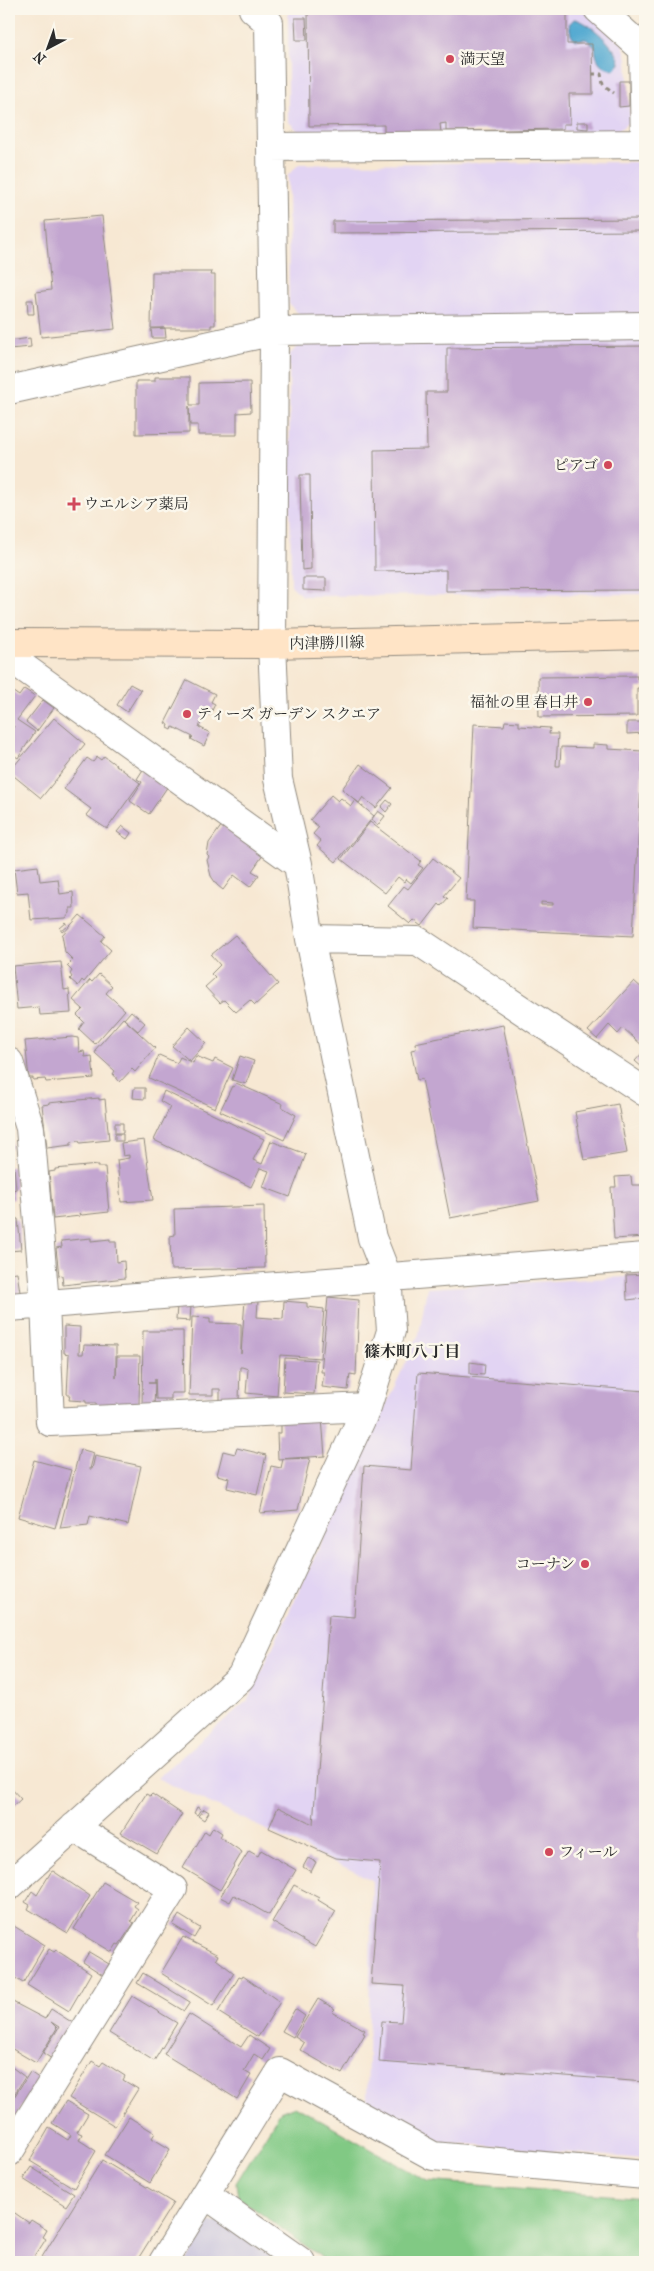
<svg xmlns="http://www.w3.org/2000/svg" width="654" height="2271" viewBox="0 0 654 2271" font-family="'IM FELL French Canon','Noto Serif JP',serif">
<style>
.built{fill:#e2d4f3}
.industrial{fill:#c5c0da}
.green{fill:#81c984;stroke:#567a58}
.water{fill:#55aad1;stroke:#406a7e}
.building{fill:#c3a6d0;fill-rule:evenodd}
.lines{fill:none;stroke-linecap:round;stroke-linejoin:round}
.minor-casing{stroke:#918a7f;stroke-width:30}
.secondary-casing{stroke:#918a7f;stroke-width:30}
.path{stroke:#918a7f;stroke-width:3;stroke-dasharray:4 4;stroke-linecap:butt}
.minor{stroke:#fff;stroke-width:28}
.secondary{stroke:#ffe4c6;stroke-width:28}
.poi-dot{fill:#d1495b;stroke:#fbf7ec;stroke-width:2}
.labels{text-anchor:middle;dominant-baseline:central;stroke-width:5;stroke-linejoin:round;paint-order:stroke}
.poi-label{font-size:15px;fill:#2b2b2b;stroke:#fbf7ec;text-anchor:start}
.street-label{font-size:15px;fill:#2b2b2b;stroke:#fbf7ec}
.neighbourhood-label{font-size:16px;font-weight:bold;fill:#2b2b2b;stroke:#fbf7ec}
</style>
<rect width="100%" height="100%" fill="#fbf7ec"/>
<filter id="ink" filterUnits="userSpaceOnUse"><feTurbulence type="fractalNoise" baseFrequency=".02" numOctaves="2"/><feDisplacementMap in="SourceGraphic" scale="10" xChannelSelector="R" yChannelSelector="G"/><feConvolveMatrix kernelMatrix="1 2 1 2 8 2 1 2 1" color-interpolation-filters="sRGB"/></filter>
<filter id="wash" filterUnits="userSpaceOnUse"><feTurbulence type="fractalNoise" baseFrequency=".0096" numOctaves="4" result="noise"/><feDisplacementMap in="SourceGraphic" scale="20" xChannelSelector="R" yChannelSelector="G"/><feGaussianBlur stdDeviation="1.12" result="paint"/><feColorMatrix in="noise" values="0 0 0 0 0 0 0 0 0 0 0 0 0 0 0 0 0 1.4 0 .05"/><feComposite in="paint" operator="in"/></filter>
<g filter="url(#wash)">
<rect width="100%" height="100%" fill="#f7e8d3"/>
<!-- built -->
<path class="built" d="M288,9H582L623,44L627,59L630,121L617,132L298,131L288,121Z
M645,162V594L302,596L291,585L289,355L300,344V315L289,304L288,175L299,164Z
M645,1276V2159L442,2142L367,2100L372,1880L157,1778L248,1700L419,1334L427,1288Z"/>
<!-- industrial -->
<path class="industrial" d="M222,2222L278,2262H186L210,2223Z"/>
<!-- green -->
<path class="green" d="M295,2106L427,2181L645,2198V2262H328L238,2197L236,2183L280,2112Z"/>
<!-- water -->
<path class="water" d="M574,19C588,20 620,50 620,64L614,70C600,67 596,61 595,47L586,39L575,40L571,35L569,24Z"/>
<g id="blocks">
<!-- building -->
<path class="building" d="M308,9H567V44H592L593,94H569L570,124H563V129L446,131V123L440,124L441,132H384V125L309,126Z
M295,18H306L307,40H296Z
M619,81H629V106L619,107Z
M577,122H588V129L577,128Z
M102,216L115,329L41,337L36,292L51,290L45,221Z
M645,219V231L333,233V221Z
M152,272H212L211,275H215V325H211V328H151Z
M27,300H33L34,314H28Z
M165,328L166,338H152L151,329Z
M30,338L31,347L9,349V341Z
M645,346V590L446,591V570L375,571L374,450L427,449L426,392H447V348Z
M155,377H190V405H199V383L250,382L251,412L237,413V435H198V425H190L189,406V433L136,434V381H155Z
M300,475H310L311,569L302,570Z
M303,578H326V591L303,590Z
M637,676V679L643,678V688H637V716L539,717L538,677Z
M187,680L215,694L211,702L215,704L210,715L206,713L199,727L210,733L204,746L191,739L193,737L173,727L172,730L168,728L169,725L165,723Z
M130,684L141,690L127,712L117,705Z
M9,689L19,696L24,689L35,696L17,720L35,732L18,758L9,752V734L14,726L9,732Z
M43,700L54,708L37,731L26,722Z
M54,718L85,744L41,798L9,772Z
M505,721L519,722V726L550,728L549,734H558L556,766H560L561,747L593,748V744L608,745V749L643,751L633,936L473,928L474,901H466L474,724L504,726ZM541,902L553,903V905H541Z
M627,722H645V733L627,734Z
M104,756L140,783L107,829L86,815L91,809L64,789L87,758L93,762L97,757L101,760Z
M360,764L392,788L376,808L363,797L359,803L342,789Z
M144,768L170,783L149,814L130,801L142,782L137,779Z
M331,795L338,801L341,798L351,806L355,800L374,816L336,862L317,846L321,841L313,834L319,827L310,820Z
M387,800L392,804L386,812L381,807Z
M378,811L385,816L378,825L371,820Z
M370,822L421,861L418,865L423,868L411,883L406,879L404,882L398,877L385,893L341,859Z
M222,825L263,855L252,871L259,875L250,887L234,875L223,890L217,885L211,876L207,860L209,857L207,855L209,843Z
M122,826L131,833L127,839L117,832Z
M433,858L459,878L444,896L448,898L441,906L439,904L422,926L414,920L410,924L388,906L404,886L408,889Z
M38,866L40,881L58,879L60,894L73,892L74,908H70V913L66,918L31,920L28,892L17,893L14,869Z
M80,915L105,936L101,941L111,950L84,982L82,980L78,986L70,979L72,977L70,974L72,971L67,966L73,960L65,952L62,935Z
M66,923L68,926L62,931L60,928Z
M235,935L278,984L255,1005L250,1000L236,1012L224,1000L220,1003L205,987L215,978L211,974L220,965L211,955Z
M61,962L64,990L69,989L71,1013L40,1015L39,1007L17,1009L13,966Z
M99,974L112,986L106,993L125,1010L95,1044L79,1029L84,1022L77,1015L83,1009L73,1000L90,980L92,982Z
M634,981L645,991V1048L623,1028L618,1034L609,1025L597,1039L588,1031Z
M131,1011L145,1023L138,1031L124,1019Z
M123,1018L155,1048L135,1072L132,1069L120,1082L113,1074L115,1071L95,1053L96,1051L95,1050Z
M503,1025L539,1201L450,1218L422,1079L417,1080L411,1050L416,1049L415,1043Z
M189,1027L206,1043L190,1061L172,1046Z
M72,1037L78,1038L79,1052L84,1051L85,1057L92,1056L94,1078L46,1082L45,1079L33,1080V1078H29L25,1041Z
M645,1050V1066L643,1068L635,1061Z
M159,1055L177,1063L180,1057L193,1063L196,1056L213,1063L215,1059L233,1068L215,1108L149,1078Z
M240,1056L254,1061L246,1084L232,1080Z
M236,1083L283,1104L282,1107L296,1115L284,1140L220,1111L232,1086L234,1087Z
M134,1088H145V1099L133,1098Z
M164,1091L264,1139L253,1160L262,1164L271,1141L306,1154L290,1197L263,1187L269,1171L260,1168L251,1187L154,1140L170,1107L160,1101Z
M99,1098V1100L105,1099L109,1140L80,1143L79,1141L71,1142V1145L47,1148L42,1105L49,1104L48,1103Z
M618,1104L627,1153L584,1160L575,1112Z
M115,1123H123V1133H115Z
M9,1126L12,1148L9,1149Z
M115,1134H123V1141H115Z
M144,1140L153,1200L121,1202L117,1160L129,1158V1155L123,1156L121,1143Z
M98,1165V1167H105L109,1212L82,1215L79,1213L80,1216L53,1219L49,1172L55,1171V1169Z
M9,1167H14L16,1189L13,1190L14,1199L9,1200Z
M631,1176L632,1185H645V1237L614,1239L611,1187H616L615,1177Z
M264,1206L265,1268L171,1270L170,1236L175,1235L174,1209Z
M9,1218L18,1219L21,1250L9,1251Z
M91,1238V1241L110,1239V1242H116L117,1262L124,1261L125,1278L63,1285L62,1275L59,1276L56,1248L62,1247L61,1241Z
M17,1272L20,1292L9,1298V1273Z
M645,1274V1298L627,1300L626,1275Z
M328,1297L359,1300L356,1375L350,1374L348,1390L322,1387L324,1372H321Z
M245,1300L258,1301L257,1317L283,1319L284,1301L307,1303V1307L324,1309L320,1358L280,1355L277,1396L246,1393L248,1369L242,1367H240L239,1401L220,1400V1389H213V1395H189L192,1317L210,1318V1323L241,1324V1354Z
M177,1306H191L190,1321L176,1320Z
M64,1326L80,1327L79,1354H83L84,1345L116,1346V1378L117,1356H140L139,1406H96V1403H86V1401L69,1400L70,1395H67L69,1354L64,1353Z
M143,1331H183L184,1393H171V1399H156L155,1379V1383H148H155L154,1406H142Z
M285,1358L317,1360L314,1394L283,1392Z
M470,1362L485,1364L484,1375L470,1374Z
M418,1373L645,1391V2082L379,2062L382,2021L401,2022L404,1986L371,1984L380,1862L336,1858L269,1828L278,1807L313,1824L329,1615L354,1617L364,1466L411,1470Z
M322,1418L325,1456L278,1459L277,1433H281V1420Z
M237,1448L266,1455L257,1495L227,1488L229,1478L217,1475L223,1451L235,1454Z
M80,1449L94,1453L90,1469H92L95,1456L141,1466L128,1525L90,1516L88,1525L60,1528Z
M310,1458L298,1510L260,1513L271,1466L281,1468L283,1459Z
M34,1460L71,1470L55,1528L18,1517Z
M9,1786L21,1799L9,1810Z
M146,1794L150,1796L152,1794L182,1814L157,1854L121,1833Z
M197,1807L201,1809L197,1815L194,1813Z
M204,1809L209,1812L204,1820L198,1816Z
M213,1827L222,1833L220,1837L242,1852L220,1890L183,1868L205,1831L209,1834Z
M261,1850L296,1870L269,1915L234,1895L230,1902L220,1897L249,1851L258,1856Z
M308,1858L316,1862L311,1872L303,1867Z
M53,1871L90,1896L68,1933L28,1909L30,1905L25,1902L32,1891L37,1895L51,1872Z
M103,1882L137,1902L134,1906L138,1909L131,1921L134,1923L119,1945L117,1944L112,1952L74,1929Z
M294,1885L319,1898L318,1900L336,1911L315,1947L272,1922Z
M179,1915L200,1928L194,1938L173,1925Z
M9,1923L45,1945L23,1983L9,1974Z
M183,1937L218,1955L216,1959L234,1973L213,2006L161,1973Z
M49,1949L54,1952L56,1950L91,1973L69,2011L27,1985Z
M89,1952L109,1964L103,1975L83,1962Z
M143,1973L190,2002L184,2011L137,1983Z
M243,1976L280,2002L258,2037L218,2012L239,1977L242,1978Z
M132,1996L177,2023L154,2061L109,2033Z
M318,1999L335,2009L332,2012L365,2030L363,2033L365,2034L342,2074L300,2050L304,2043L295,2037Z
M9,2000L45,2019L51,2009L73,2023L52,2059L43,2053L59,2027L51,2022L57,2028L36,2063L9,2047Z
M295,2009L305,2016L293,2037L282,2031Z
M189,2014L241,2047L249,2035L270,2049L263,2060L254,2054L244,2071L251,2075L237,2099L164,2054Z
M92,2061L100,2066L103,2062L125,2076L123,2080L138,2089L115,2126L69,2098Z
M9,2065L25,2077L9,2103Z
M30,2072L40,2079L9,2128V2105Z
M66,2101L88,2114L77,2132L82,2134L79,2140L96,2151L74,2188L30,2161L49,2128L68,2140L71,2135L52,2123Z
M129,2117L155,2133L152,2138L170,2149L150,2183L105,2155Z
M102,2160L173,2203L136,2262H51L42,2257Z
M31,2167L74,2194L66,2206L23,2179Z
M12,2211L29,2223L31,2220L47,2230L43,2237L46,2239L31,2262H14L9,2259V2212Z"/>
</g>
</g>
<g filter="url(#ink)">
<use href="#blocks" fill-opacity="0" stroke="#918a7f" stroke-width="1"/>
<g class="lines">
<defs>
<path id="minor" d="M598,9L643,49L645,144
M271,147L645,144
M9,390L274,331L645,326
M9,646L23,667L298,864
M310,939L418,941L645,1092
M9,1062L30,1128L45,1303L50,1422L367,1407
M9,1307L645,1257
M9,1886L241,1677L367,1407L391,1331L387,1276L372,1238L310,939L298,864L278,779L272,644L274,331L269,23L253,9
M9,2152L173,1889L74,1827
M205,2194L301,2262
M163,2262L280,2072L433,2156L645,2175"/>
<path id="secondary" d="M9,643L272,644L645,635"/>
</defs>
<!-- minor casing -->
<use href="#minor" class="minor-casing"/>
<!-- secondary casing -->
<use href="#secondary" class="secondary-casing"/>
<!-- path -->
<path class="path" d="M592,74H601L603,84L614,93"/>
<!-- minor -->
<use href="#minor" class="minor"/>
<!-- secondary -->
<use href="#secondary" class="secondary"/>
</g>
</g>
<!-- markers -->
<g class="poi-dot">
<circle cx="450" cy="59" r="5"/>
<circle cx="608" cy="465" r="5"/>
<path d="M71.5 496.5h5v5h5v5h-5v5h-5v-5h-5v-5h5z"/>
<circle cx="588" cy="702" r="5"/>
<circle cx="187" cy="714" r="5"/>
<circle cx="585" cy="1564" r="5"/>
<circle cx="549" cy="1852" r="5"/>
</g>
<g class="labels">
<!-- poi labels -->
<g class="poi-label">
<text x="460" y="59">満天望</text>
<text x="598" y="465" text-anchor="end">ピアゴ</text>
<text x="84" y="504">ウエルシア薬局</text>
<text x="578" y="702" text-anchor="end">福祉の里 春日井</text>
<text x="197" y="714">ティーズ ガーデン スクエア</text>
<text x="575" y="1564" text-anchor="end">コーナン</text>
<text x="559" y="1852">フィール</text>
</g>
<!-- street labels -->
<g class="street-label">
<text transform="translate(327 643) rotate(-1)">内津勝川線</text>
</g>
<!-- neighbourhood labels -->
<g class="neighbourhood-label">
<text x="412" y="1351">篠木町八丁目</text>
</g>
</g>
<!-- margin -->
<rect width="654" height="2271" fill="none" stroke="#fbf7ec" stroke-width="30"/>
<!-- north arrow -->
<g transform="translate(48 48) rotate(221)" stroke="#fbf7ec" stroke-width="4" paint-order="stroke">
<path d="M0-4L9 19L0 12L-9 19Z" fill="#2b2b2b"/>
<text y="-8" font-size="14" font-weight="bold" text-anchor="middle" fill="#2b2b2b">N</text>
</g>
</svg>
